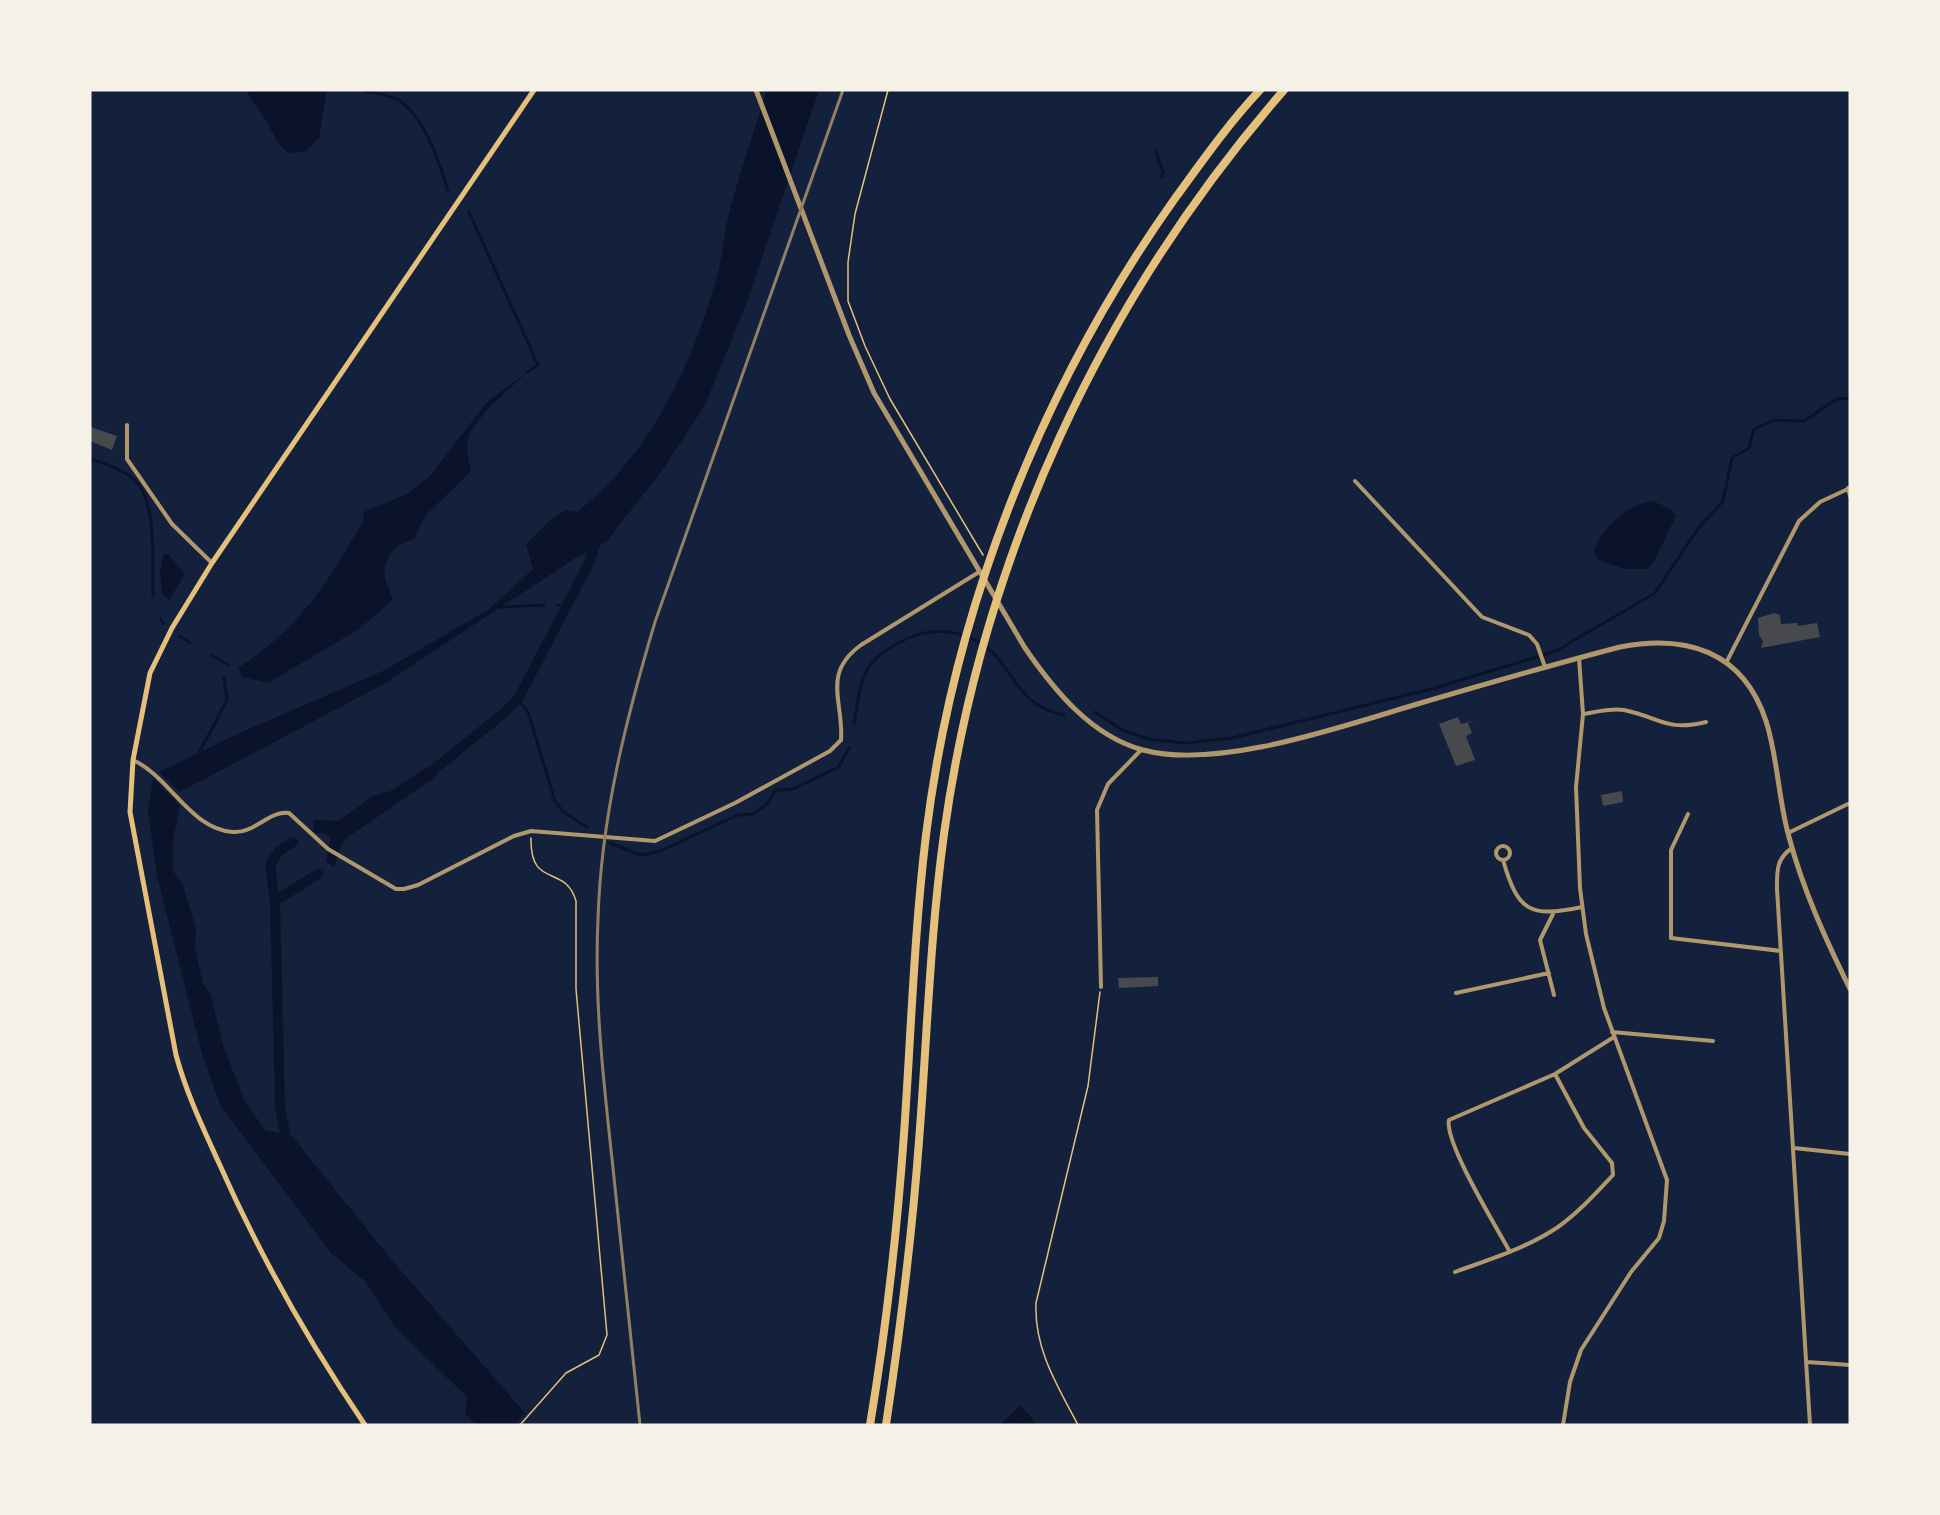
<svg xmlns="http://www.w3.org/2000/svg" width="1940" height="1515" viewBox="0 0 1940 1515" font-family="Helvetica,sans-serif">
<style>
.water{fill:#0b132b}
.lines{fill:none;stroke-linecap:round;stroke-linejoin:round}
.stream{stroke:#0b132b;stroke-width:3}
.canal{stroke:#0b132b;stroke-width:10}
.building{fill:#48494c}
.path{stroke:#e5c07b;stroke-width:1.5}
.minor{stroke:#b1986c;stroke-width:4}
.tertiary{stroke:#b1986c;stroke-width:5}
.secondary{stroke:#e5c07b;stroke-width:5}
.motorway{stroke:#e5c07b;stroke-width:8}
.rail{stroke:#918062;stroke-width:3}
</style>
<rect width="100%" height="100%" fill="#14213d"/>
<!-- water -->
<path class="water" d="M246,90H327L319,138L306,151L288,153C276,142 273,133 265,119C259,109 251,102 246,90Z
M767,90H819L747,302L705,405L664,468L607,541L577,557L384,684L180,792L159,772L244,731L385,670L489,609L533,569L526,544L549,521L566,510L577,512C650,456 693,363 717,276C723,255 724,233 729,213C740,172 754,131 767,90Z
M527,372C511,388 474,418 468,439C466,449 468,461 471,471L425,516L414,539C397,544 383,555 385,577C386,584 391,593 393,600L359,629L268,683L242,677L238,668C289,635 319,597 349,545C356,532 363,527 364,512L407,494L432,474L486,403Z
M1653,501L1671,509L1676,516L1654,561L1647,569H1625L1598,560L1594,551C1600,529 1630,503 1653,501Z
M164,554H168L185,574L169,600L162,594L160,572Z
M447,760L434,778L344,840L334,867L326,861L331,838L324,833L317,834L313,831V820L338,821L373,796L391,791L427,767Z
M153,778L180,806L173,840V871L183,885L196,929L195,949L203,984L211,995L223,1045L245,1102L265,1130L292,1136L390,1258L525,1413L514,1425H476L465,1413L467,1397L395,1327L365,1281L332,1254L220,1105L202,1054L157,876L148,811Z
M1021,1405L1037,1425H1000Z"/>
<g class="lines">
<!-- stream -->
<path class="stream" d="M361,90C372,93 387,94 397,99C424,115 440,163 448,191
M1156,152L1163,172L1162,177
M469,212L538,365L527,372
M90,459C106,464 129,471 139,485C157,511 152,564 153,596
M558,605H567
M500,607L544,605
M161,619L163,624
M180,636L190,643
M211,655L228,665
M518,699L528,712L555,801L563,812L587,827
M1095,712L1124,731L1148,739L1185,743L1232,738L1435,688L1556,651L1655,593L1697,530L1723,501L1732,458L1749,448L1754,429L1774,420L1804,421L1837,399L1850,398
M854,724C862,679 860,661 904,640C936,624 973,631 997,657C1009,671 1019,692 1035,703C1044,710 1053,712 1064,715
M197,757L227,700L224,677
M610,843L641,855L658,852L738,815L754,814L768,803L776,790L793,789L839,767L849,748"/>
<!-- canal -->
<path class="canal" d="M437,767L504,713L518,699L589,563L598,536
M275,901L318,874
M288,1148L280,1108L275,901L270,865L279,851L293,842"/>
</g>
<!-- building -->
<path class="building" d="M90,427L117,436L112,450L90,441Z
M1774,613L1780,615L1781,624L1797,623L1798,626L1817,623L1820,637L1761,648L1763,641L1759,635L1758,618Z
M1458,717L1461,724L1473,721L1468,723L1472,733L1466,736L1475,760L1456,766L1439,724Z
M1622,791L1623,802L1603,806L1601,795Z
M1158,977V986L1119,988L1118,978Z"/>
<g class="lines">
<!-- path -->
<path class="path" d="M888,90L855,214L848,262V301L865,346L890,399L983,555
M520,1425L566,1373L599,1355L607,1335L576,989V901C565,863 530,890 531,838
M1078,1425C1057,1385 1034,1349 1036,1303L1088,1086L1100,992"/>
<!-- minor -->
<path class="minor" d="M127,425V459L172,524L212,563
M1355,481L1482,617L1529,635L1537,644L1545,667
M1848,488L1850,496
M1726,663L1799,521L1820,502L1850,488
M1583,714C1596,712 1611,708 1624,710C1659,717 1666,732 1706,722
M133,760C170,777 190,829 233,832C254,834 270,810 289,813L328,849L396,889H404L418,885L514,836L531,831L655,841L735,803L830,751L841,740C844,702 821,674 861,645L979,572
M1688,814L1671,850V938L1781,951
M1788,833L1850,803
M1496 853a7 7 0 1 1 14 0a7 7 0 1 1-14 0Z
M1792,848C1776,859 1777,871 1777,889L1810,1425
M1503,860C1518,912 1530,918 1582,907
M1553,914L1540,940L1554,995
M1101,987L1097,810L1108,784L1141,750
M1456,993L1549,973
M1612,1032L1713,1041
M1794,1148L1850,1154
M1510,1252C1497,1228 1444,1142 1449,1120L1555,1074L1614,1037
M1455,1272C1490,1259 1527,1248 1558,1227C1579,1212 1596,1193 1613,1175L1612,1163L1584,1128L1555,1074
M1807,1362L1850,1365
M1563,1425L1570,1382L1581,1350L1631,1272L1659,1238L1664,1221L1667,1180L1604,1008L1586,934L1580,888L1576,787L1583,714L1579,658"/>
<!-- tertiary -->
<path class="tertiary" d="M756,90L849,335L874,393L1025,648C1054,690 1091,736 1143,750C1218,770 1340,727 1414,705C1482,685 1551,665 1620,647C1686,634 1743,651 1766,721C1778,758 1778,799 1789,837C1803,890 1826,940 1850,989"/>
<!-- secondary -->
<path class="secondary" d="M365,1425C308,1341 259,1254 218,1161C202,1126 186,1092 176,1055L130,812L133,760L150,673L172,628L212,563L534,90"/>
<!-- motorway -->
<path class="motorway" d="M870,1425C886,1329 897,1232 904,1134C911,1035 914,934 926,835C954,607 1043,383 1176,197C1203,160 1229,123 1260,90
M886,1425C900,1331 912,1236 919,1141C927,1039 930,936 944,834C982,558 1101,300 1284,90"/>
<!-- rail -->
<path class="rail" d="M640,1425C631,1339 622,1254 613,1168C604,1085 594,1003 598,919C601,817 626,719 655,622L843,90"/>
</g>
<!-- border -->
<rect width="1940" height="1515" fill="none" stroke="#f6f1e7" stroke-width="183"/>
</svg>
